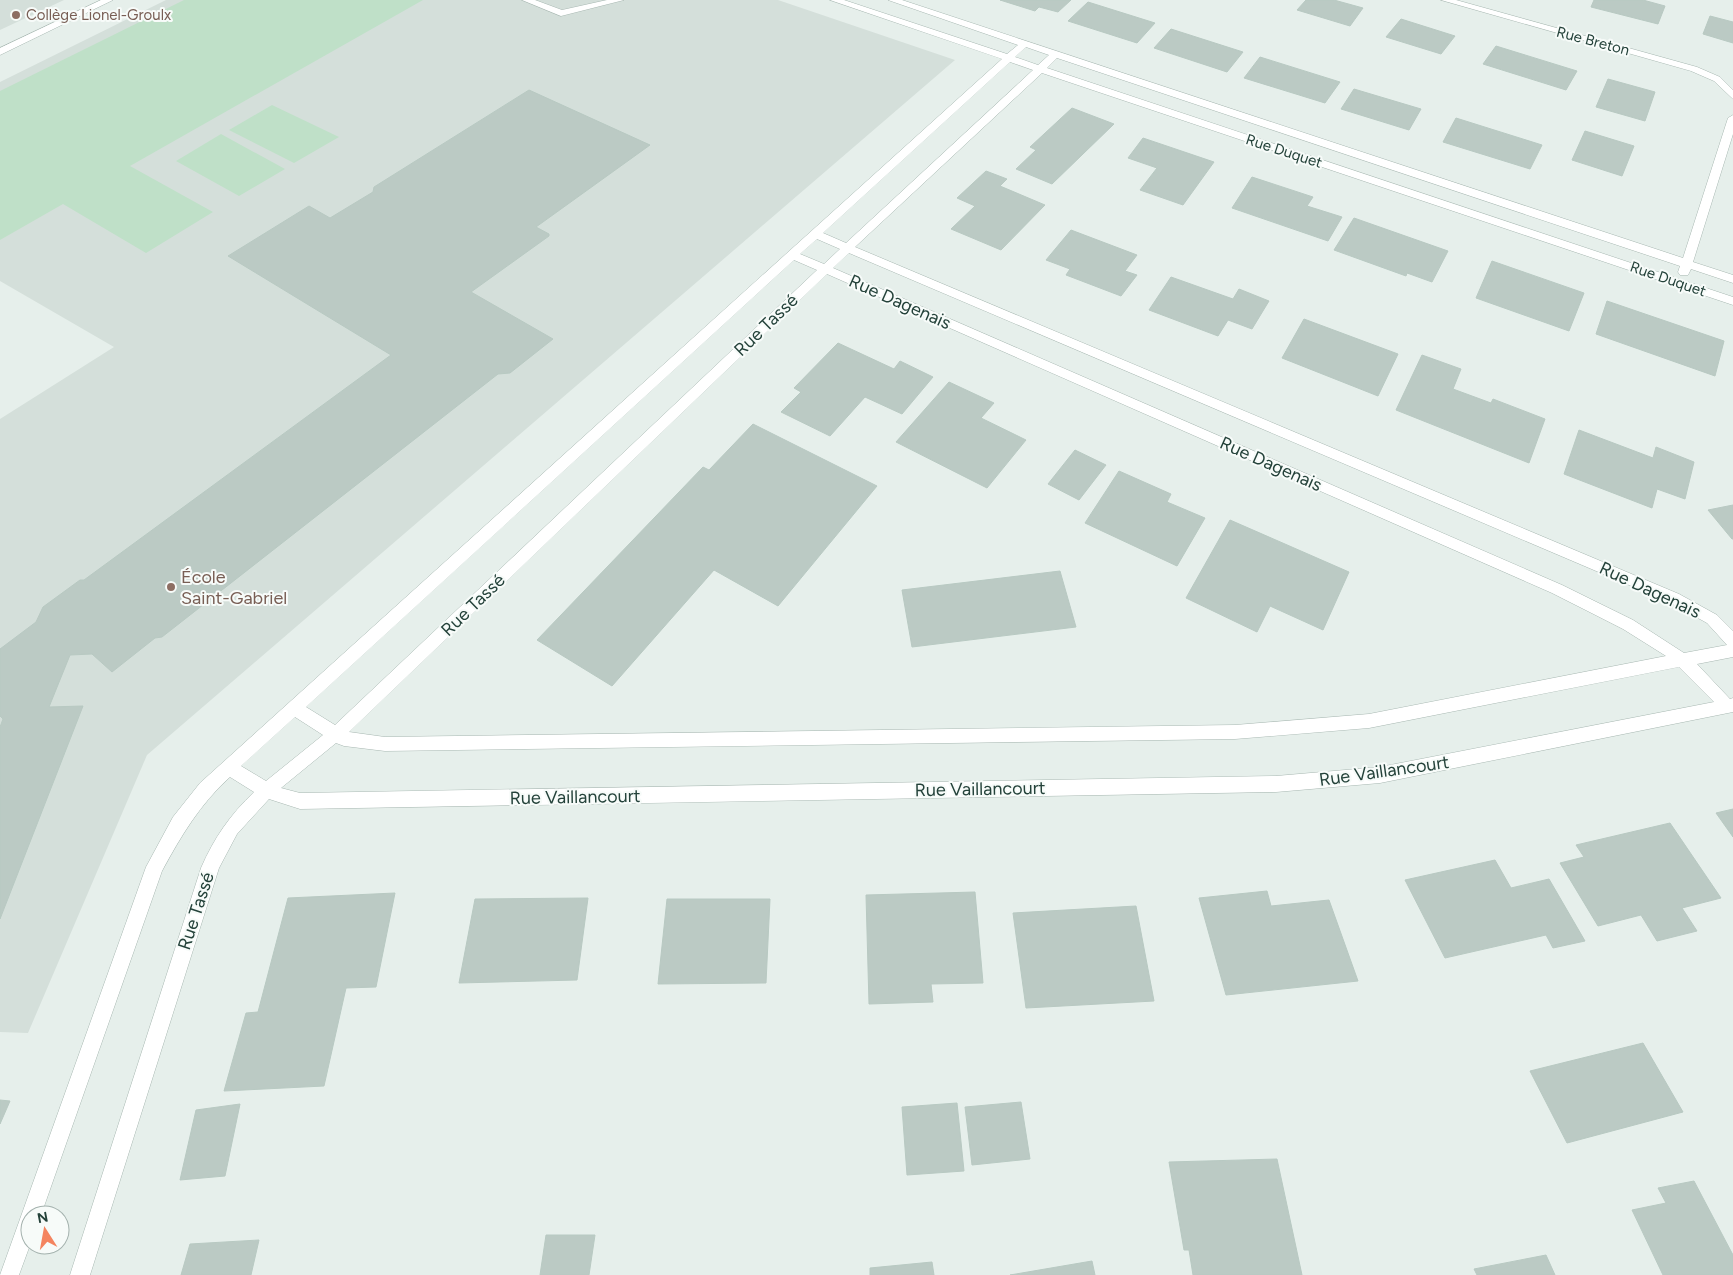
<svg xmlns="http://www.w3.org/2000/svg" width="1733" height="1275" viewBox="0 0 1733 1275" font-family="Figtree,sans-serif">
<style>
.built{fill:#d4dfda}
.green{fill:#bfe0c8}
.building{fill:#bbcac4;stroke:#b8c9c2}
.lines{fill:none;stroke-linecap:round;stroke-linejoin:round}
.service-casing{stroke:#a8b8b2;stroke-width:1}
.minor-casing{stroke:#a8b8b2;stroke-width:1}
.service{fill:#fff;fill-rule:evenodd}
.minor{fill:#fff;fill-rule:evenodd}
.education-dot{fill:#8d6e63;stroke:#f7fbf9;stroke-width:2}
.labels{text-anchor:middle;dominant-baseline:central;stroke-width:4;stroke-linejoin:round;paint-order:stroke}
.far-education-label{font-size:15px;fill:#785e54;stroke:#f7fbf9;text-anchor:start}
.far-street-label{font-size:15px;fill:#24423a;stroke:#f7fbf9}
.street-label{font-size:18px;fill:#24423a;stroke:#f7fbf9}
.education-label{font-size:18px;fill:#785e54;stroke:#f7fbf9;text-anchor:start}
</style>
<rect width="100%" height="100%" fill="#e6efeb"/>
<!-- built -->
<path class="built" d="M0,0H64L0,30Z
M166,0H778L955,60L147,755L28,1033L0,1032V419L114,347L0,281V82Z"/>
<!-- green -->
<path class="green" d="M184,0H423L130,166L213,212L146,253L63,204L0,240V91Z
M272,105L339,137L294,163L229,130Z
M221,134L285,169L239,196L176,161Z"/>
<!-- building -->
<path class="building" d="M1000,0H1071L1058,12L1039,7L1035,11Z
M1306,0H1334L1363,8L1350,26L1297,10Z
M1594,0H1643L1665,6L1658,24L1591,7Z
M1088,2L1155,23L1137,43L1068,21Z
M1710,16L1733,22V43L1703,34Z
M1401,19L1455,36L1441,54L1386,37Z
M1171,29L1243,52L1227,72L1154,48Z
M1496,46L1577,71L1566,90L1483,64Z
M1260,57L1340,82L1325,103L1244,78Z
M1608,79L1655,92L1645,121L1596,107Z
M1354,89L1421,109L1409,130L1341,109Z
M529,90L650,145L536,227L549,234V236L471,292L553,339L510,373L498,374L162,637L155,638L112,672L92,654L70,655L49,707L83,706L0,919V727L3,719L0,716V649L36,622L43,607L80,580H84L391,355L228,256L309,206L330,218L373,192L374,187Z
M1072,108L1114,124L1052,184L1016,169L1036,150L1030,147Z
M1456,118L1542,145L1530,169L1443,142Z
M1585,131L1634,146L1622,176L1572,160Z
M1143,138L1214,162L1183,205L1140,190L1157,168L1128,158Z
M986,171L1007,179L1000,186L1045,205L1001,250L951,229L975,206L957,198Z
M1252,177L1313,197L1307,206L1342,217L1328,241L1232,208Z
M1354,218L1448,251L1432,282L1407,273L1406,276L1334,250Z
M1071,230L1137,255L1125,271L1137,275L1121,296L1066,275L1070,269L1046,260Z
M1492,261L1584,293L1569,331L1476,298Z
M1171,277L1233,299L1239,289L1269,301L1252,329L1228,320L1218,336L1149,310Z
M1607,301L1724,341L1715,376L1596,334Z
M1304,319L1398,354L1378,396L1282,358Z
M838,343L894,369L900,361L933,377L902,414L865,397L830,436L781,412L801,392L794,388Z
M1422,355L1461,369L1453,389L1491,403L1493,399L1545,419L1529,463L1396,410Z
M949,382L994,403L981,418L1026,440L987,488L896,442Z
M753,424L877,486L778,606L714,570L612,686L537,640L703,467L709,470Z
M1579,430L1653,458L1656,447L1694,462L1685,499L1657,489L1652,508L1564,474Z
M1075,450L1106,465L1079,500L1048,484Z
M1119,471L1171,494L1167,502L1205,518L1177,566L1085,523Z
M1733,505V539H1732L1708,510Z
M1230,520L1349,572L1323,630L1270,606L1257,632L1186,598Z
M1060,571L1076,627L912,647L902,590Z
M1733,809V837L1716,813Z
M1670,823L1721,898L1682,908L1697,931L1657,941L1641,915L1598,926L1560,863L1584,857L1576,845Z
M1495,860L1511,888L1549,879L1585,941L1553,948L1546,935L1445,958L1405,880Z
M1267,891L1271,906L1329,900L1358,981L1226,995L1199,898Z
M975,892L983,983L931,984L933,1002L869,1004L866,895Z
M395,893L376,987L346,988L324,1086L224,1091L246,1013L258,1012L288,898Z
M588,898L577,980L459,983L475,899Z
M667,899H770L766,983L658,984Z
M1136,906L1154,1001L1026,1008L1013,913Z
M1643,1043L1683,1112L1567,1143L1530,1071Z
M0,1100L10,1101L0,1124Z
M1021,1102L1030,1159L972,1165L965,1107Z
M957,1103L964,1171L907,1175L902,1107Z
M240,1104L225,1176L180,1180L196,1110Z
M1277,1159L1302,1275H1193L1189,1250H1184L1169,1162Z
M1694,1181L1733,1255V1275H1663L1632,1210L1666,1203L1658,1188Z
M546,1235H595L589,1275H540Z
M259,1240L251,1275H181L190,1244Z
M1546,1255L1555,1275H1477L1474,1269Z
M1092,1261L1095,1275H1010Z
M932,1262L934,1275H870V1268Z"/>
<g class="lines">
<defs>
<path id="service" d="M522,0H535L562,10L607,0H624L561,16Z"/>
<path id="minor" d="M101,0H113L0,55V48Z
M830,0H844L1007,54L1018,45L888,0H902L1683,258L1728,118L1733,115V134L1693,262L1733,275V283L1691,269L1688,275H1680L1678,272L1680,266L1057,58L1047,68L1733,297V305L1042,73L855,247L1679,594L1717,615L1733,631V657L1697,664L1730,699L1733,698V712L1380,783L1276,792L300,809L269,799L237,834L219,868L90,1275H70L201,868C214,838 230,815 254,792L230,777C200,804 181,836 162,871L41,1215H30V1245L19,1275H0L146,867L173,817L200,783L1002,59ZM1026,47L1049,55L1038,65L1015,57ZM1010,62L1033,70L846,243L823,233ZM817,239L840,249L824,264L800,254ZM849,253L1669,602L1707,623L1727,645L1684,653L1633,620L1562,585L833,268ZM794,260L817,270L354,707L335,725L306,707ZM827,274L1552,593L1623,629L1666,656L1369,714L1235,725L385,737L349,732ZM1679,667L1714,702L1380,767L1276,776L300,793L281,788L336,743L344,746L385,751L1235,739L1369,728ZM295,717L323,735L266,781L241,766Z
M1441,0H1456L1697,67L1720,77L1733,90V99L1714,81L1691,71Z"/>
</defs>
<!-- service casing -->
<use href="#service" class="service-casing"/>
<!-- minor casing -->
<use href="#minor" class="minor-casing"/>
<!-- service -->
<use href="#service" class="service"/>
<!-- minor -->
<use href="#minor" class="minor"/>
</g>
<!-- markers -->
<g class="education-dot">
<circle cx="16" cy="15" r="5"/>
<circle cx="171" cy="587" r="5"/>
</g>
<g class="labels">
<!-- far-education labels -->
<g class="far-education-label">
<text x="26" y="15">Collège Lionel-Groulx</text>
</g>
<!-- far-street labels -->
<g class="far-street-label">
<text transform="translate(1593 41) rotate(15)">Rue Breton</text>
<text transform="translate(1284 151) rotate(18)">Rue Duquet</text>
<text transform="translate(1668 279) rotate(19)">Rue Duquet</text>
</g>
<!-- street labels -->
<g class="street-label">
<text transform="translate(900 302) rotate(24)">Rue Dagenais</text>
<text transform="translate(766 325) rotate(-44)">Rue Tassé</text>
<text transform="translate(1271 464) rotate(24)">Rue Dagenais</text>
<text transform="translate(1650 590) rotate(25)">Rue Dagenais</text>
<text transform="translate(473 605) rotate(-44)">Rue Tassé</text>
<text transform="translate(1384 771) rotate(-8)">Rue Vaillancourt</text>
<text transform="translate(980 789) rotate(-1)">Rue Vaillancourt</text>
<text transform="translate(575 797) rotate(-1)">Rue Vaillancourt</text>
<text transform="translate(196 911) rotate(-72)">Rue Tassé</text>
</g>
<!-- education labels -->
<g class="education-label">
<text x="181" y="577">École<tspan x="181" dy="21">Saint-Gabriel</tspan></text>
</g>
</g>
<!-- north arrow -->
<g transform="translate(45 1230) rotate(349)"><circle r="24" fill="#f7fbf9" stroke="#a3b1ad"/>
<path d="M0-4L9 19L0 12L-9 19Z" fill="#f4845f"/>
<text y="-8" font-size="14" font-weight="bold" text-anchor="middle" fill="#24423a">N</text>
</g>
</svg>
